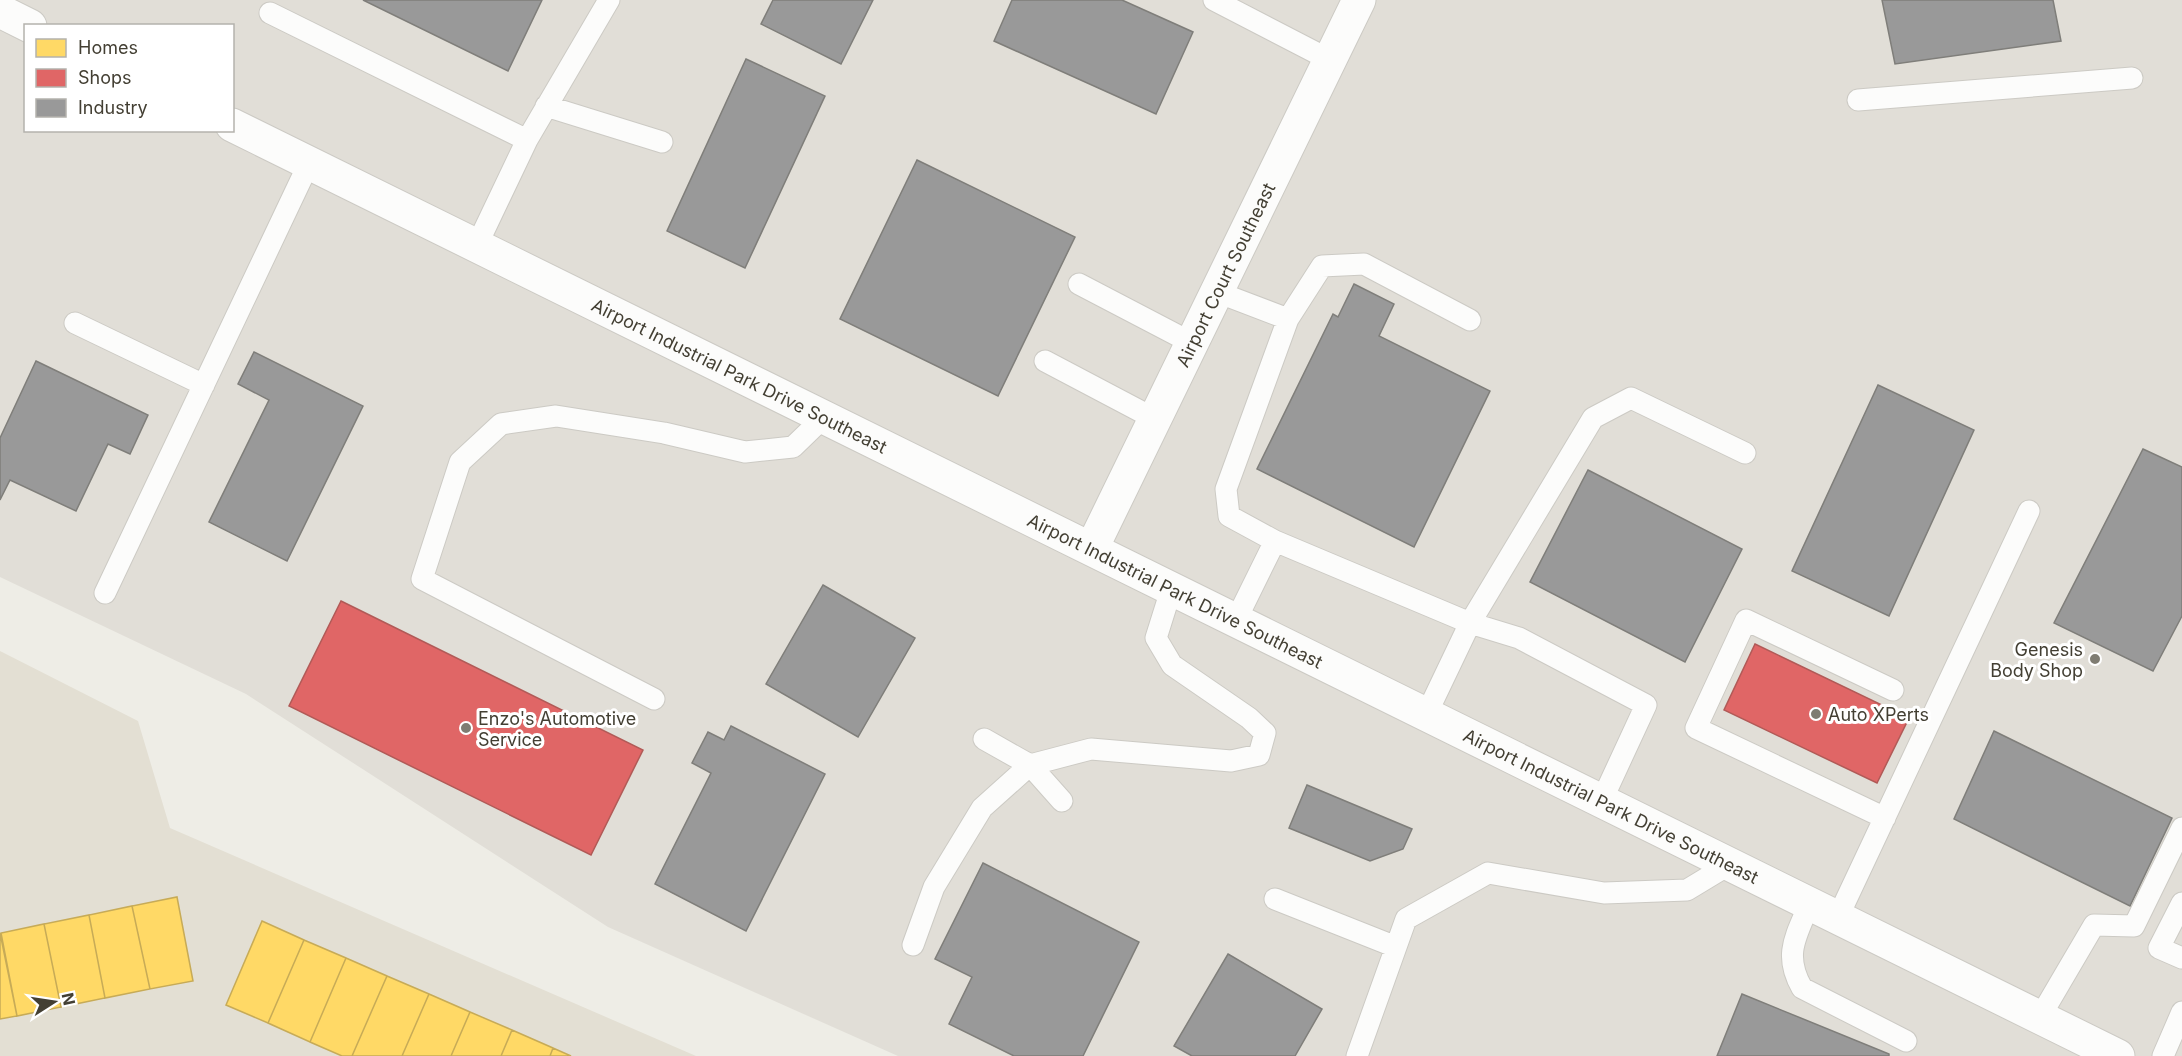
<svg xmlns="http://www.w3.org/2000/svg" width="2182" height="1056" viewBox="0 0 2182 1056" font-family="Inter,sans-serif">
<style>
.residential{fill:#e3dfd3}
.industrial{fill:#e1ded7;fill-rule:evenodd}
.homes{fill:#ffd966;stroke:#c7ab57;stroke-width:1.5}
.shops{fill:#e06666;stroke:#b15a57;stroke-width:1.5}
.industry{fill:#999;stroke:#7f7e7a;stroke-width:1.5}
.lines{fill:none;stroke-linecap:round;stroke-linejoin:round}
.service-casing{stroke:#cccac4;stroke-width:23}
.minor-casing{stroke:#cccac4;stroke-width:35}
.service{stroke:#fcfcfb;stroke-width:21}
.minor{stroke:#fcfcfb;stroke-width:33}
.poi-dot{fill:#7f7c72;stroke:#fff;stroke-width:2}
.labels{text-anchor:middle;dominant-baseline:central;stroke-width:6;stroke-linejoin:round;paint-order:stroke}
.street-label{font-size:18px;fill:#433f33;stroke:#fff}
.poi-label{font-size:18px;fill:#433f33;stroke:#fff;text-anchor:start}
</style>
<rect width="100%" height="100%" fill="#eeede6"/>
<!-- residential -->
<path class="residential" d="M0,651L138,721L170,828L696,1056H0Z"/>
<!-- industrial -->
<path class="industrial" d="M0,0H2182V1056H898L608,927L246,694L0,577ZM26,26H232V130H26Z"/>
<!-- homes -->
<path class="homes" d="M177,897L193,981L150,989L132,906Z
M132,906L150,989L105,998L89,915Z
M89,915L105,998L61,1007L44,924Z
M262,921L304,940L268,1023L226,1005Z
M44,924L61,1007L17,1016L1,933Z
M0,933L17,1016L0,1019Z
M304,940L346,958L310,1042L268,1023Z
M346,958L387,976L352,1056H342L310,1042Z
M387,976L429,994L402,1056H352Z
M429,994L470,1012L451,1056H402Z
M470,1012L512,1030L501,1056H451Z
M512,1030L553,1048L550,1056H501Z
M553,1048L571,1056H550Z"/>
<!-- shops -->
<path class="shops" d="M341,601L643,750L591,855L289,706Z
M1755,644L1909,718L1877,783L1724,710Z"/>
<!-- industry -->
<path class="industry" d="M363,0H542L508,71Z
M773,0H873L841,64L761,24Z
M1012,0H1122L1193,32L1156,114L994,41Z
M1882,0H2053L2061,41L1895,64Z
M746,59L825,96L745,268L667,231Z
M917,160L1075,237L998,396L840,319Z
M1354,284L1394,304L1379,336L1490,391L1414,547L1257,469L1333,314L1338,317Z
M254,352L363,406L287,561L209,522L269,400L238,384Z
M36,361L148,415L130,454L108,444L76,511L10,480L0,500V438Z
M1878,385L1974,430L1889,616L1792,571Z
M2143,449L2182,467V616L2153,671L2054,623Z
M1588,470L1742,549L1685,662L1530,582Z
M823,585L915,638L858,737L766,684Z
M731,726L825,774L746,931L655,884L711,773L692,763L708,732L724,740Z
M1994,731L2172,818L2130,906L1954,819Z
M1307,785L1412,829L1403,849L1370,861L1289,828Z
M983,863L1139,942L1083,1056H1014L949,1024L972,977L935,959Z
M1228,954L1322,1009L1295,1056H1192L1174,1046Z
M1742,994L1889,1054V1056H1717Z"/>
<g class="lines">
<defs>
<path id="service" d="M1214,0L1330,60
M270,13L527,140
M1858,100L2132,78
M546,106L662,142
M477,245L527,140L609,0
M1079,284L1192,343
M1217,292L1288,319L1226,489L1229,516L1275,541L1470,623L1519,638L1646,705L1602,800
M1288,319L1322,266L1364,264L1470,320
M75,323L204,385
M1045,361L1155,419
M105,593L309,163
M1236,620L1275,541
M654,699L422,579L460,462L501,424L556,416L664,433L745,452L793,447L824,417
M1427,713L1470,623L1593,418L1631,398L1745,453
M984,739L1030,765L1062,801
M1885,818L1696,728L1746,620L1893,690
M1275,899L1396,947
M2182,903L2159,948L2182,958
M1809,905C1796,936 1783,955 1802,988L1906,1041
M1837,919L2029,511
M913,945L934,887L982,808L1030,765L1091,749L1231,761L1259,755L1265,733L1249,718L1172,665L1156,638L1172,587
M2040,1017L2094,925L2134,926L2182,828
M1357,1056L1406,919L1488,873L1604,893L1687,890L1730,864
M2163,1056L2182,1012"/>
<g id="minor">
<path d="M0,11L30,26"/>
<path id="s1" d="M232,125L2118,1056"/>
<path id="s2" d="M1092,548L1359,0"/>
</g>
</defs>
<!-- service casing -->
<use href="#service" class="service-casing"/>
<!-- minor casing -->
<use href="#minor" class="minor-casing"/>
<!-- service -->
<use href="#service" class="service"/>
<!-- minor -->
<use href="#minor" class="minor"/>
</g>
<!-- markers -->
<g class="poi-dot">
<circle cx="2095" cy="659" r="6"/>
<circle cx="1816" cy="714" r="6"/>
<circle cx="466" cy="728" r="6"/>
</g>
<g class="labels">
<!-- street labels -->
<g class="street-label">
<text stroke="none"><textPath href="#s2" startOffset="304">Airport Court Southeast</textPath></text>
<text stroke="none"><textPath href="#s1" startOffset="566">Airport Industrial Park Drive Southeast</textPath></text>
<text stroke="none"><textPath href="#s1" startOffset="1052">Airport Industrial Park Drive Southeast</textPath></text>
<text stroke="none"><textPath href="#s1" startOffset="1538">Airport Industrial Park Drive Southeast</textPath></text>
</g>
<!-- poi labels -->
<g class="poi-label">
<text x="2083" y="649" text-anchor="end">Genesis<tspan x="2083" dy="21">Body Shop</tspan></text>
<text x="1828" y="714">Auto XPerts</text>
<text x="478" y="718">Enzo's Automotive<tspan x="478" dy="21">Service</tspan></text>
</g>
</g>
<!-- legend -->
<rect x="24" y="24" width="210" height="108" fill="#ffffff" stroke="#b4b2ad" stroke-width="1.5"/>
<rect x="36" y="39" width="30" height="18" fill="#ffd966" stroke="#b4b2ad" stroke-width="1.5"/>
<text x="78" y="54" font-size="18" fill="#433f33">Homes</text>
<rect x="36" y="69" width="30" height="18" fill="#e06666" stroke="#b4b2ad" stroke-width="1.5"/>
<text x="78" y="84" font-size="18" fill="#433f33">Shops</text>
<rect x="36" y="99" width="30" height="18" fill="#999999" stroke="#b4b2ad" stroke-width="1.5"/>
<text x="78" y="114" font-size="18" fill="#433f33">Industry</text>
<!-- north arrow -->
<g transform="translate(54 1002) rotate(78)" stroke="#ffffff" stroke-width="4.5" paint-order="stroke">
<path d="M0-4.5L10 22L0 15L-10 22Z" fill="#433f33"/>
<text y="-9" font-size="16" font-weight="bold" text-anchor="middle" fill="#433f33">N</text>
</g>
</svg>
